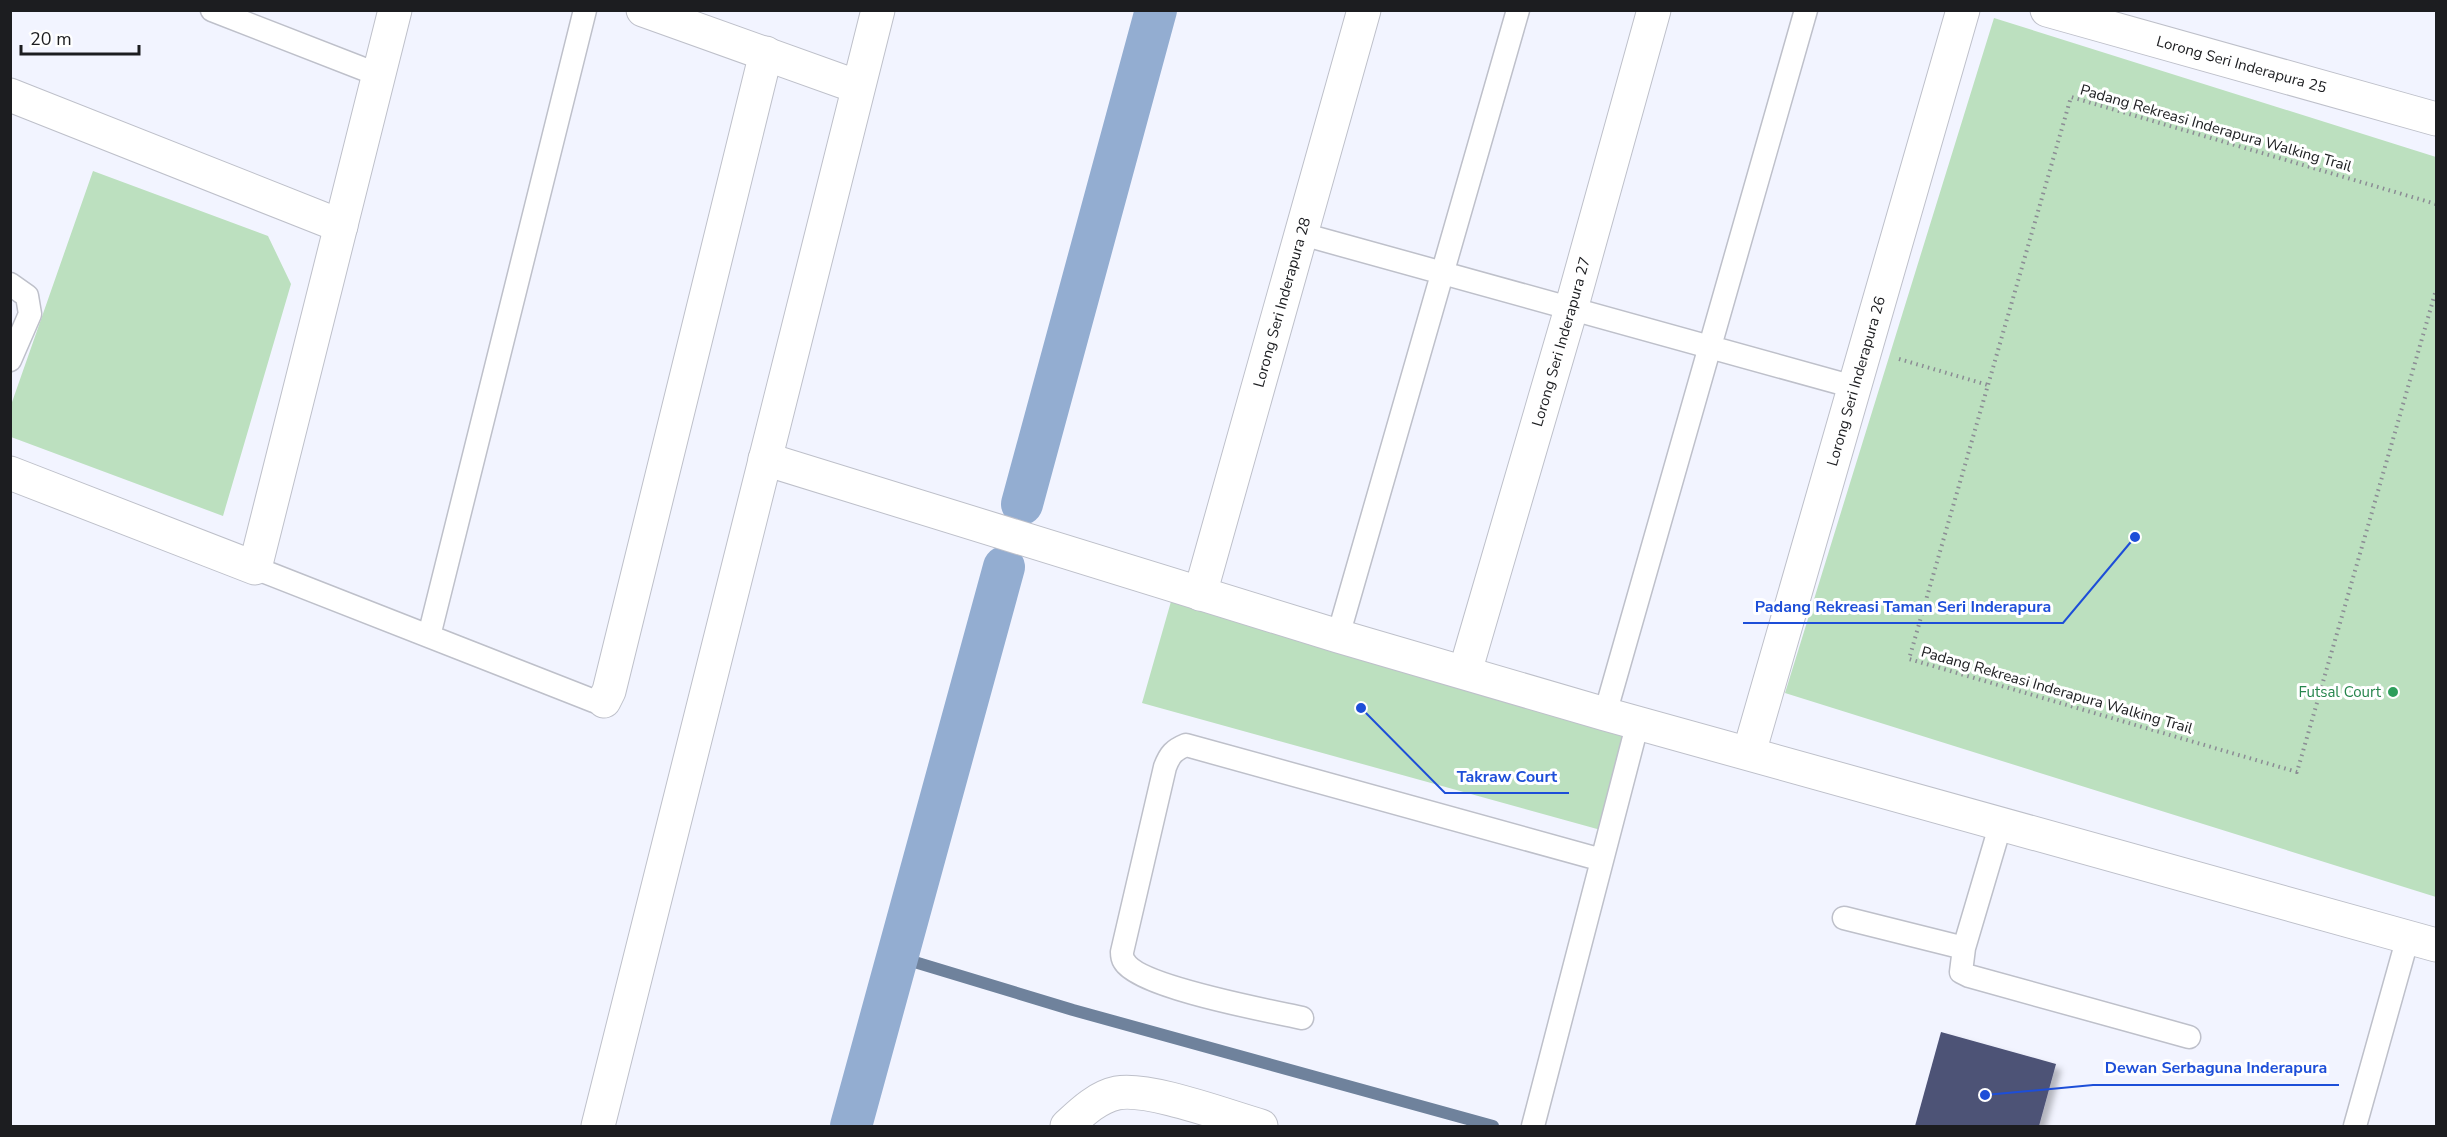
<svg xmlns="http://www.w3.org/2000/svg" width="2447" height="1137" viewBox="0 0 2447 1137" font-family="'Nunito Sans',sans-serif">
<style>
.green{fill:#bce0bf}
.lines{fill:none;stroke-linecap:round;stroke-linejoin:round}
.stream{stroke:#6f829c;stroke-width:12}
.canal{stroke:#93add1;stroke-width:42}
.building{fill:#4d5276;filter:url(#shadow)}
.service-casing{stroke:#bec0ca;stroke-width:25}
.minor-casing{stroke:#bec0ca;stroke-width:35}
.path{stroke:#8b8c94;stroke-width:4;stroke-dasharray:1.5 4.5;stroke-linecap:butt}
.service{stroke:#fff;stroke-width:22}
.minor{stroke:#fff;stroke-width:33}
.leisure-dot{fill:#2e9e5b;stroke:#fff;stroke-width:2}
.labels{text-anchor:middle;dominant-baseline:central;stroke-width:6;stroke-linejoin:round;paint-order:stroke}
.street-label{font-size:15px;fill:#1c1d20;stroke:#fff}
.leisure-label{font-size:15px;fill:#27864d;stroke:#fff;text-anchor:end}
.leader{fill:none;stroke:#1d4ed8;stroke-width:2}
.callout-dot{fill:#1d4ed8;stroke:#fff;stroke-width:2}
.callout-label{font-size:16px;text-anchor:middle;font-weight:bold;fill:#1d4ed8;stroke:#fff;stroke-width:6;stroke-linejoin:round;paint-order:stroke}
</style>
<defs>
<filter id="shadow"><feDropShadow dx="5.5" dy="5.5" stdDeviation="3" flood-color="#0004"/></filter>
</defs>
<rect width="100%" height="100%" fill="#f2f4ff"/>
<!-- green -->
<path class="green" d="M1994,18L2436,157V897L1785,693Z
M93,171L268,236L291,284L223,516L11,437V405Z
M1172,598L1640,740L1608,832L1142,703Z"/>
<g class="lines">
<!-- stream -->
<path class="stream" d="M898,957L1073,1010L1493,1126"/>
<!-- canal -->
<path class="canal" d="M1022,504L1156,10
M851,1126L1004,567"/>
</g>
<!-- building -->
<path class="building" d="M1941,1032L2056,1064L2039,1126H1915Z"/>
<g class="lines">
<defs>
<path id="service" d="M212,10L379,75
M1302,234L1854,387
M10,284L27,296L30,314L10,360
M255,568L594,701H604
M429,636L585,10
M1338,636L1518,10
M1605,714L1806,10
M2001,823L1964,948L1961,972L1969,976L2189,1037
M1844,918L1964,948
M1302,1018C1270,1011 1138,987 1124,961C1122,958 1122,955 1122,952L1165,767C1170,754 1174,750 1186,745L1602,860
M1533,1126L1638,722
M2355,1126L2408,937"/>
<g id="minor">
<path d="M643,10L858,87"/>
<path id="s1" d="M2047,10L2436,119"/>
<path d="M10,95L341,226"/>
<path d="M765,459L1338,636L1605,714L2436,945"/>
<path d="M10,473L255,568L395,10"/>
<path id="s2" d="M1200,594L1364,10"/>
<path id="s3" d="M1465,672L1571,309L1654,10"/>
<path d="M604,701L609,691L766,53"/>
<path id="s4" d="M1749,753L1963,10"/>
<path d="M598,1126L878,10"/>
<path d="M1067,1126C1080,1114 1097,1097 1117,1093C1149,1087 1226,1116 1261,1126"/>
</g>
</defs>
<!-- service casing -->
<use href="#service" class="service-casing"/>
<!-- minor casing -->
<use href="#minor" class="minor-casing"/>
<!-- path -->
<path class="path" d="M2436,204L2071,97L1909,659L2297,772L2436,290
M1899,359L1988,385"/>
<!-- service -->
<use href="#service" class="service"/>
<!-- minor -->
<use href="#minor" class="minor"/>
</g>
<!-- markers -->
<circle class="leisure-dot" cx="2393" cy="692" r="6"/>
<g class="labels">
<!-- street labels -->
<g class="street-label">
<text stroke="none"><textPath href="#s1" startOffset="202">Lorong Seri Inderapura 25</textPath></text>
<text transform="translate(2216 128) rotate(16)">Padang Rekreasi Inderapura Walking Trail</text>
<text stroke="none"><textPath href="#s2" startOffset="303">Lorong Seri Inderapura 28</textPath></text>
<text stroke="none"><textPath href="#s3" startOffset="344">Lorong Seri Inderapura 27</textPath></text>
<text stroke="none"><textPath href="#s4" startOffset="387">Lorong Seri Inderapura 26</textPath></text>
<text transform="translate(2057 690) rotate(16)">Padang Rekreasi Inderapura Walking Trail</text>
</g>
<!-- leisure labels -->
<g class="leisure-label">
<text x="2381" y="692">Futsal Court</text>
</g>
</g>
<!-- callouts -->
<path class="leader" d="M2135 537L2063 623H1743M1361 708L1445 793H1569M1985 1095L2093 1085H2339"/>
<g class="callout-dot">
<circle cx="2135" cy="537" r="6"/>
<circle cx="1361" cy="708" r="6"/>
<circle cx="1985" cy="1095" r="6"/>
</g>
<g class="callout-label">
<text x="1903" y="612">Padang Rekreasi Taman Seri Inderapura</text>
<text x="1507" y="782">Takraw Court</text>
<text x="2216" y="1073">Dewan Serbaguna Inderapura</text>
</g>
<!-- border -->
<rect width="2447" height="1137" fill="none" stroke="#1c1d20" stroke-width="24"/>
<!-- scale -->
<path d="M21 45v9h118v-9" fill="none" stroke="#1c1d20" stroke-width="3"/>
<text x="30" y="45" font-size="18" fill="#1c1d20" stroke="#ffffff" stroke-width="4.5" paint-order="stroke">20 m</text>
</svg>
